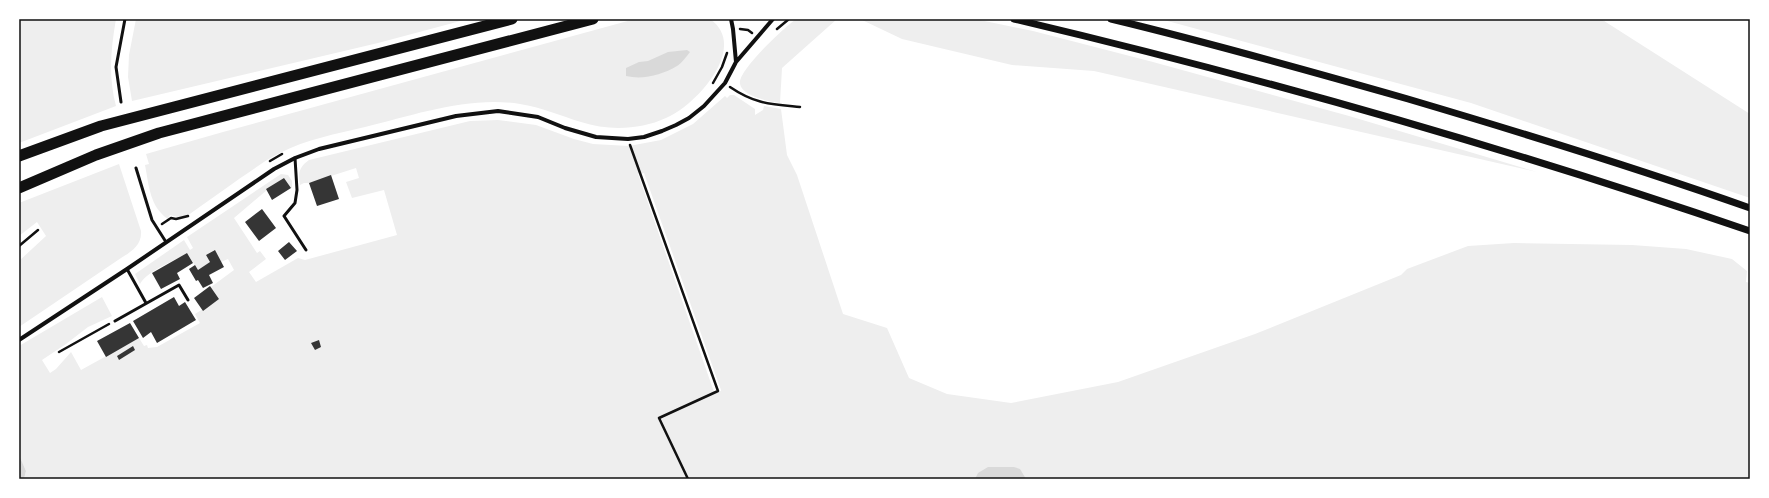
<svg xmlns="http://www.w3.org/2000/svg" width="1769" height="498" viewBox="0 0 1769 498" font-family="Mulish,sans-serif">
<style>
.green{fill:#eee;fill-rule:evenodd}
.water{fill:#d9d9d9}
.building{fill:#353535}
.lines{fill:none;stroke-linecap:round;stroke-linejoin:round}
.path{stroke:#111;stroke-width:2.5}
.service{stroke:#111;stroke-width:3}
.minor{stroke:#111;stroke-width:4}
.tertiary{stroke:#111;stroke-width:7}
.trunk{stroke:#111;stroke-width:11}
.neatline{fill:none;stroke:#111;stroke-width:1.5}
</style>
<rect width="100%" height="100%" fill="#fff"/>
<!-- green -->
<path class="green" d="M19,19H116C111,48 108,76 116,106L19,143Z
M136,19H468L378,43L132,101L128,77L129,55Z
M635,19H710C750,47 695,106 666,118C640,130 608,131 581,122C561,116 541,107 520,104C468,96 415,115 365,127C337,134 306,139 280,153C265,160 253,170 239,179C222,191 204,204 187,216L178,217L170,215L168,219C150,207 149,186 145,165L149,164L146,154L223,132Z
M796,19H837L782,68L780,103C770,102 742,96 740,84C737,71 785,27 796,19Z
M860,19H975L1033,31L1153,62L1349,116L1537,172L1094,71L1012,65L902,39Z
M1160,19H1601L1750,114V198L1471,103Z
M730,95H734L755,109V115L763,110L764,106L781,109L787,155L797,175L843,314L887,328L909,378L947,394L1011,403L1118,382L1255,334L1401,275L1407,269L1468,246L1514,243L1632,245L1686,249L1732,259L1747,271L1746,282L1750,283V479H24L26,471L19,455V346L102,297L112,316L88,327L66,344L42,360L50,373L56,369L71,352L81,370L139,338L144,346L147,345L148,348L157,347L200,323L195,314L219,299L211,287L234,270L228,259L221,262L214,250L206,255L210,262L198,270L187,253C174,261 147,271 140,284L135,274L184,240L190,250L193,248L187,237L281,174L288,175L292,181V188H291L284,178L266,189L267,190L234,218L257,253L260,251L266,259L249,272L256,282L298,258L305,260L397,235L384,190L352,198L346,182L359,178L356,168L309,183H304L300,185C298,173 299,167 309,160L470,121L498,120L536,125L574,139L593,144L629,146L661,140L693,124L725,96L727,98ZM644,173L721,390V391L714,392L638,174Z
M119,164L141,231C142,245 132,251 121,258L19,327V261L46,236L37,222L19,236V203Z"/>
<!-- water -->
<path class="water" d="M687,50L690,52C686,57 682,63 677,66C662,75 643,80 626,76V68L639,62L648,61L668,52Z
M19,455L26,471L24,479H19Z
M988,467H1014L1020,469L1026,479H975L978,473Z"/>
<!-- building -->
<path class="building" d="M331,175L339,199L317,206L309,183Z
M284,178L291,188L272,200L266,189Z
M262,209L276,228L259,241L245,222Z
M289,242L297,251L285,260L278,251Z
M215,250L224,267L209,275L213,283L203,288L198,280L196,281L189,269L195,265L198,270L210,262L206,255Z
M187,253L193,263L177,273L180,279L161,289L152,273Z
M210,286L219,299L203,311L194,298Z
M174,297L179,306L185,302L196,320L157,343L151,332L143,338L133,321Z
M130,323L139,338L106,357L97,341Z
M319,340L321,347L315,350L311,343Z
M133,346L135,350L119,360L117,356Z"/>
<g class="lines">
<!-- path -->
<path class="path" d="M740,29L748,30L752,33
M777,29L789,19
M713,83L722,67L727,53
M730,87C755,104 770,104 800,107
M630,145L718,391L659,418L688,479
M270,161L282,154
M162,224L171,218L176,219L188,216
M19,246L38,230
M59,352L109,324"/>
<!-- service -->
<path class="service" d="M121,102L116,67L125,19
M295,158L297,190L295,203L284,216L306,250
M136,168L152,220L166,242
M127,269L146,303
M115,321L179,285L188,300"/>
<!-- minor -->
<path class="minor" d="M731,19L733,29L736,62
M19,340L127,269L274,169L295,158L319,149L456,116L498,111L538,117L565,128L596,137L628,139L644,137L662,131L676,125L689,118L704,106L725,83L736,62L773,19"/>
<!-- tertiary -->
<path class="tertiary" d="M1014,19C1263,78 1508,148 1750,231
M1111,19C1211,43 1310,71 1408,99C1523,133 1637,168 1750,208"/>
<!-- trunk -->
<path class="trunk" d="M19,156L101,126L512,19
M19,188L96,155L159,133L593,19"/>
</g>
<!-- border -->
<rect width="1769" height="498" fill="none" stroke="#ffffff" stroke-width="40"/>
<rect x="20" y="20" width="1729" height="458" class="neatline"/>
</svg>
